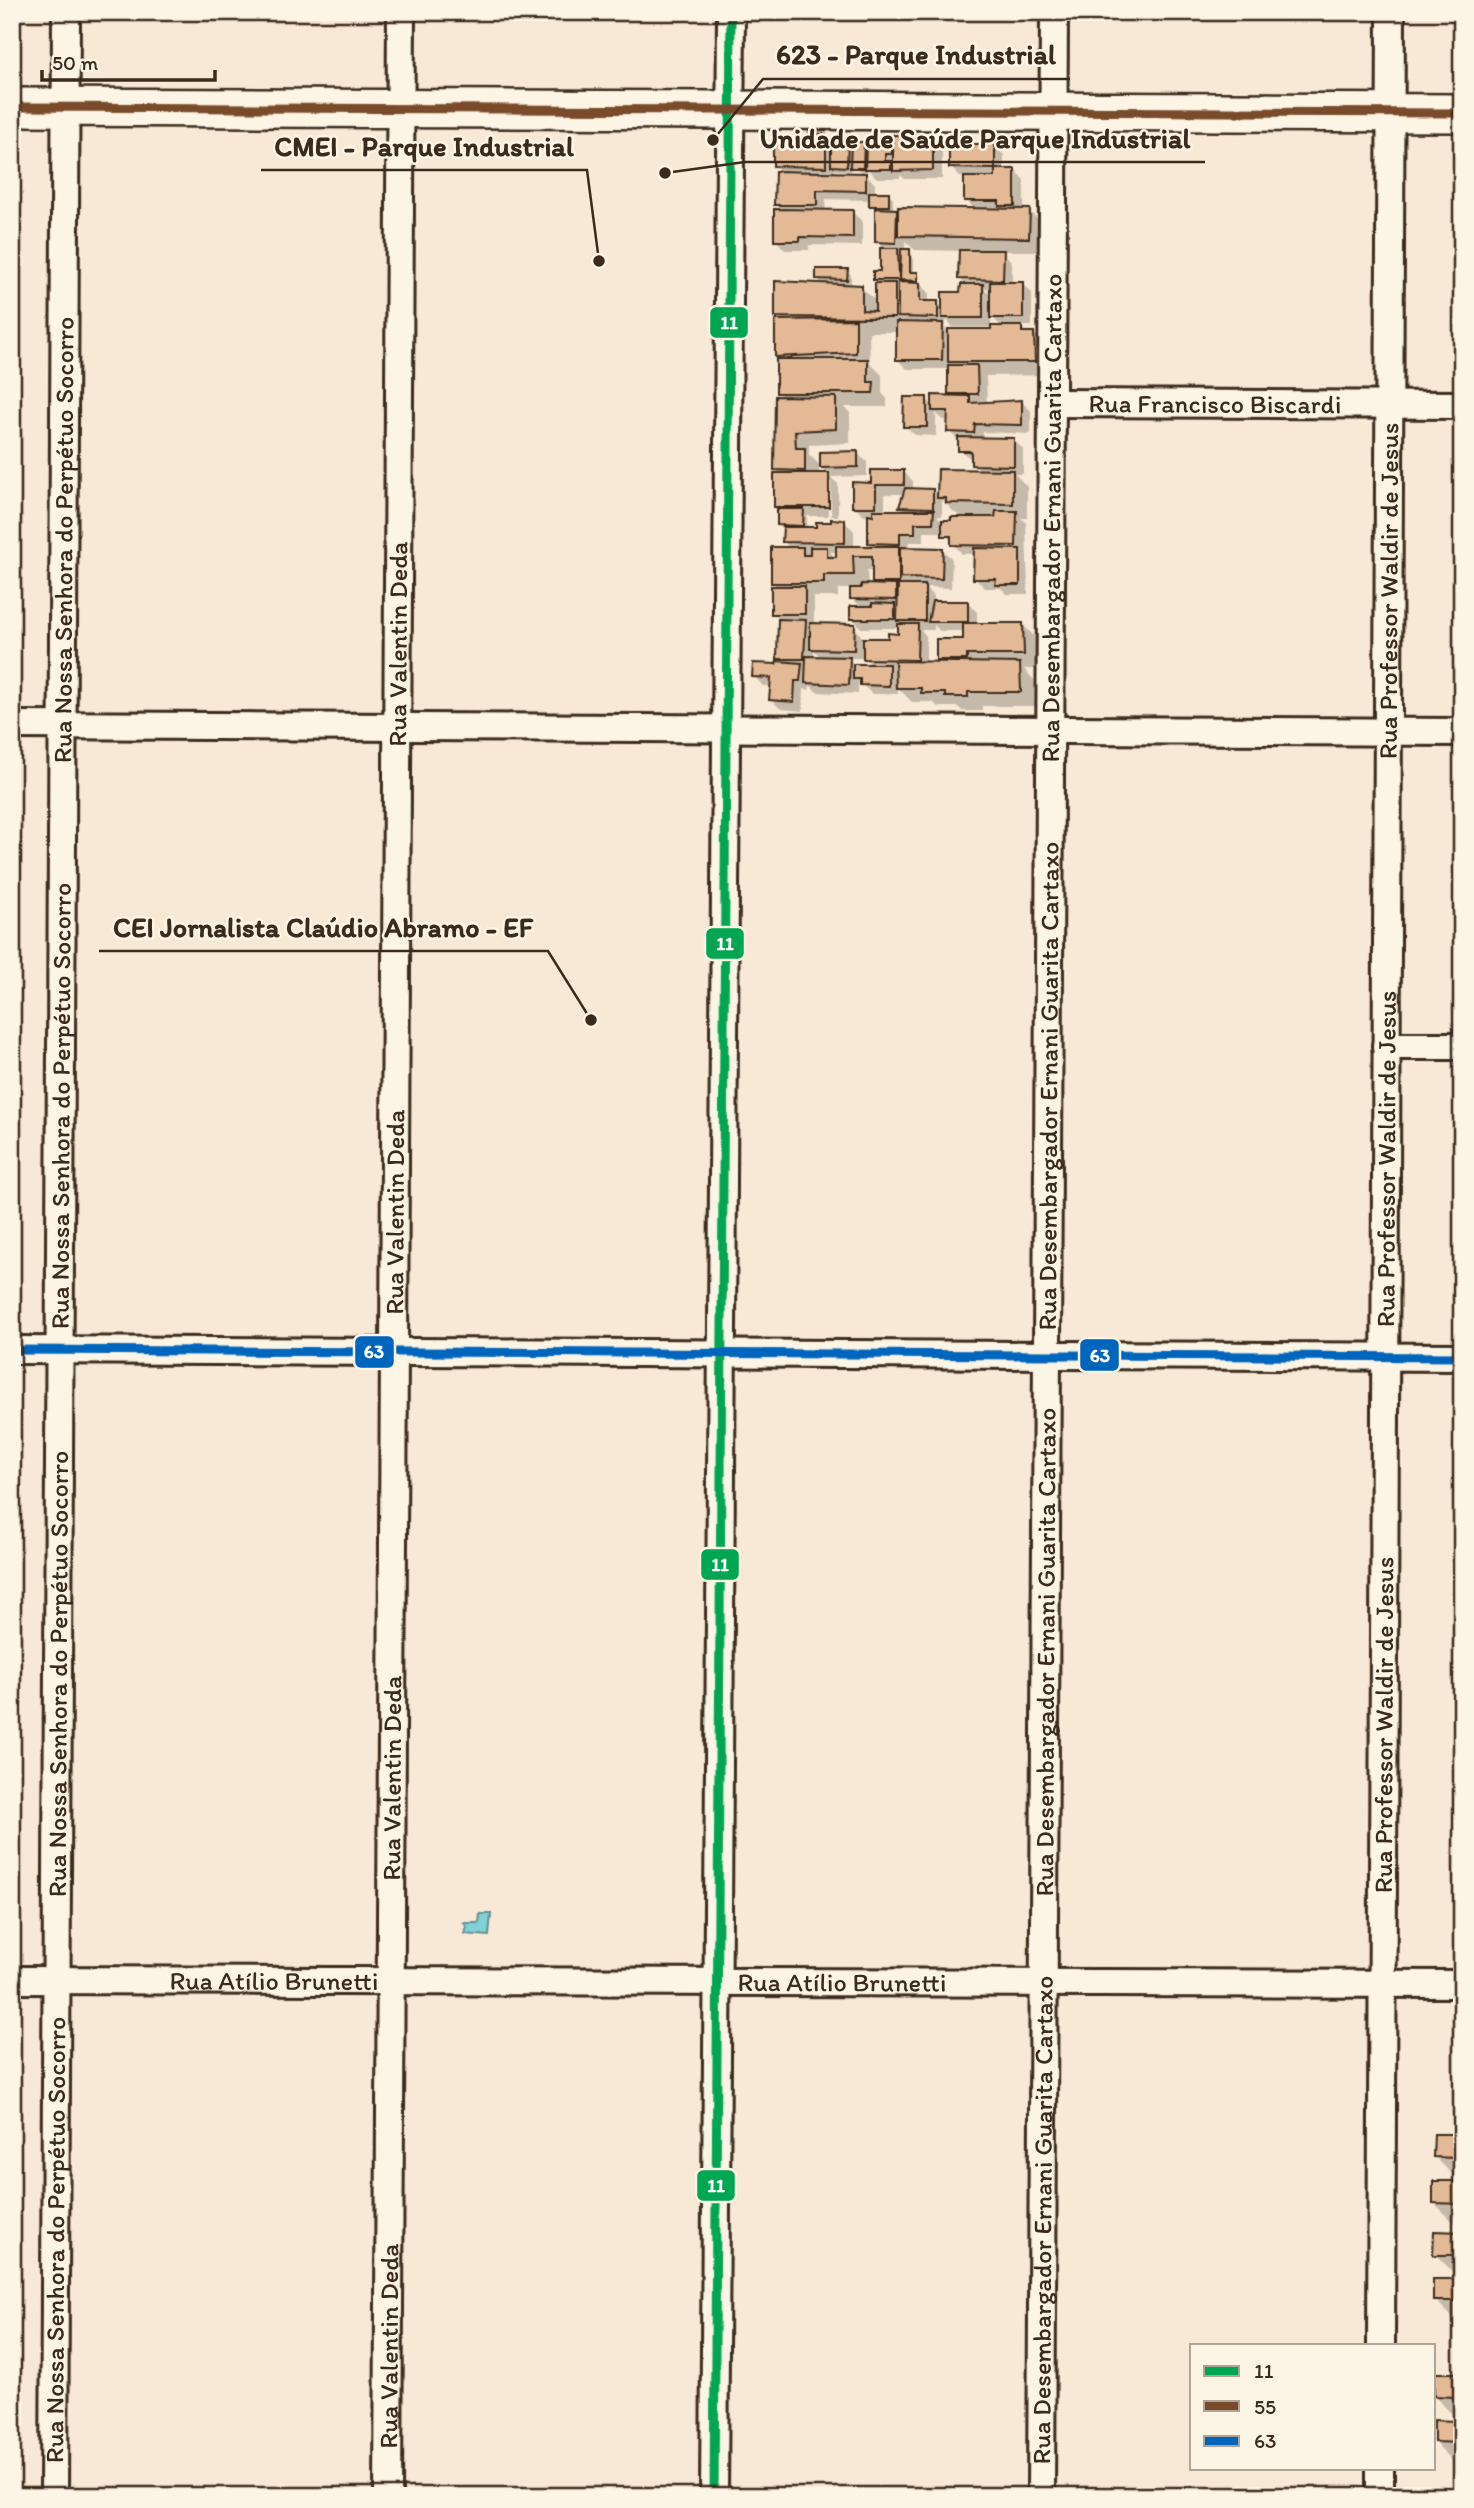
<svg xmlns="http://www.w3.org/2000/svg" width="1474" height="2508" viewBox="0 0 1474 2508" font-family="Itim,sans-serif">
<style>
.water{fill:#80d1d8;stroke:#648e8e;stroke-width:2}
.shadow{fill:#0003;fill-rule:evenodd}
.building{fill:#e4b995;stroke:#3b2a1e;stroke-width:2}
.lines{fill:none;stroke-linecap:round;stroke-linejoin:round}
.street-casing{stroke:#3b2a1e;stroke-width:32}
.secondary-casing{stroke:#3b2a1e;stroke-width:42}
.street{stroke:#fcf5e5;stroke-width:26}
.secondary{stroke:#fcf5e5;stroke-width:37}
.bus-1-casing{stroke:#fcf5e5;stroke-width:14}
.bus-2-casing{stroke:#fcf5e5;stroke-width:14}
.bus-3-casing{stroke:#fcf5e5;stroke-width:14}
.bus-1{stroke:#00a651;stroke-width:9}
.bus-2{stroke:#7a4b2a;stroke-width:9}
.bus-3{stroke:#0065bd;stroke-width:9}
.labels{text-anchor:middle;dominant-baseline:central;stroke-width:5;stroke-linejoin:round;paint-order:stroke}
.street-label{font-size:26px;fill:#3b2a1e;stroke:#fcf5e5}
.leader{fill:none;stroke:#3b2a1e;stroke-width:2.5}
.callout-dot{fill:#3b2a1e;stroke:#fcf5e5;stroke-width:2.5}
.callout-label{font-size:28px;text-anchor:middle;font-weight:bold;fill:#3b2a1e;stroke:#fcf5e5;stroke-width:5;stroke-linejoin:round;paint-order:stroke}
.line-badge{stroke:#fcf5e5;stroke-width:2.5}
.badge-label{font-size:19px;text-anchor:middle;font-weight:bold;fill:#fff}
</style>
<rect width="100%" height="100%" fill="#f7e9d5"/>
<filter id="ink" filterUnits="userSpaceOnUse"><feTurbulence type="fractalNoise" baseFrequency=".0143" numOctaves="2"/><feDisplacementMap in="SourceGraphic" scale="14" xChannelSelector="R" yChannelSelector="G"/><feConvolveMatrix kernelMatrix="1 2 1 2 8 2 1 2 1" color-interpolation-filters="sRGB"/></filter>
<g filter="url(#ink)">
<!-- water -->
<path class="water" d="M480,1914H491L489,1936L465,1934L467,1927L464,1923H479Z"/>
<!-- shadow -->
<path class="shadow" d="M825,135L831,141L847,142L853,147L863,144L875,147V141L933,136L942,146V179H905L900,175V178H877L867,168V172L863,171L875,184V194H889L893,198V211L900,214L976,210L966,200V177H960L951,167L969,137L978,146H994L1004,155V171H1015L1024,180V210L1029,211L1044,225L1043,251H1002L1012,262V284H1022L1032,293V326H1020L1028,334H1034L1048,348V375L986,376L987,404L1022,402L1031,411V434L983,432V439L1014,440L1023,449V474H1015L1027,487V518H1021L1026,522L1028,594H1007L1001,588H985L975,578L976,554H962L944,532H924V542H909V549H942L952,559L951,588L925,587L934,596V603H968L977,612V625H1023L1037,639L1038,669H1024L1034,680L1035,706H982V711H962L958,707H938L933,702H912L898,688V694H872L858,681V694L817,692L810,685L809,690L804,689L803,711L781,709L771,700L772,686H763L754,676L784,663L779,658L780,620L773,613L778,588L773,582L791,549L784,542V529L778,525L776,506L781,475L776,470L784,398L778,392L777,357L781,321L777,316L824,285L817,279L847,271L851,275V286L861,287L877,302L880,284L875,280L882,272L885,250L877,242L875,209L871,200L826,199L825,211L852,212L862,221V246L809,245V250H785L776,240L783,211L776,204L782,173L775,166ZM851,166L861,171V174H835V170L851,171ZM905,241L915,250L961,251L960,279L967,286L944,309L937,303L929,302V294L921,283L907,282V279L921,278L913,274V255L905,251ZM984,288L992,289V296ZM991,316L1002,327L1000,331H948L944,327L947,320L953,327H991ZM869,332H898L897,359L907,369H949L950,393L954,398L933,406L926,399L905,426L915,435L936,436V413L943,420H949V431L960,442L959,450L973,460L980,471L939,497L933,490H913V481L903,471L872,484L854,506L864,515H870L869,543L874,547H854V531L844,521L807,529V516H838V484L830,477L867,476V462L857,453L822,467L809,455V445L850,443V413L844,407H887V399L882,393V375L870,363ZM819,465L829,475H819ZM827,482H831V516H828ZM885,494H906V499L901,500V507L906,512H885ZM942,500L954,512L964,519L942,521L937,516H942ZM830,552H837L838,560ZM867,570H874V582L879,586H868ZM838,589H852V598L861,607L852,618L861,628H900V635L890,640H864L854,626L814,625V597H838ZM934,625L940,631H965L964,641H938V663H926V636L921,630H934ZM814,650L821,658H814ZM848,658H864L872,665L855,666Z
M1462,2136V2230L1434,2203L1457,2183V2179L1435,2157Z
M1462,2234V2327L1435,2300L1457,2281V2276L1435,2254Z
M1462,2375V2470L1434,2442V2422H1456V2418L1434,2396Z"/>
<!-- building -->
<path class="building" d="M809,133L826,134V167L773,166V145H809Z
M893,135H933V170L893,171Z
M949,135H969V144H995V169L949,168Z
M874,139H892V154H885V161H891V169H865L866,146H873Z
M831,140H848L847,167L831,166Z
M851,142H864L863,168H850Z
M995,169H1015V206H999V201H964V177H995Z
M775,171L866,173V191L817,190V205H774Z
M869,192H889V206H869Z
M898,207L1030,209L1029,238L898,236Z
M875,208L897,209L896,243L875,242Z
M774,209L853,210V238L800,237V241H774Z
M880,248H898L899,280H873V271H880Z
M901,249H910V272H918V281L900,280Z
M959,250H1004L1003,280L958,279Z
M816,269H848L847,280L816,279Z
M775,281L862,285V310L875,311V283H895V318L775,317Z
M898,282L920,283V301H938V318L898,317Z
M990,282H1023V318H990Z
M961,284H983V318H942V292H960Z
M856,319V353L775,357V320Z
M896,322L943,323L942,360H896Z
M991,326H1022V332H1034L1035,362H948V329H991Z
M776,359H868V382H874L873,393H776Z
M948,365H977L978,394H948Z
M932,395L970,396V403L1022,400V425L975,424L974,433L947,432L948,411H932Z
M775,396L836,397V429L795,431L796,448H805V471L774,470Z
M904,397H927V427H903Z
M958,437L1014,438V466L971,465V451H958Z
M858,451V467L820,468V452Z
M938,469L1013,470V504L946,503V498H937Z
M871,470H904V485H876V507H852V482L871,483Z
M774,473H829V507H774Z
M905,488L933,489V508L899,507Z
M777,509H804L803,526L777,525Z
M873,510H934L933,523H915V533H900V544L868,543V514L873,515Z
M996,511H1017L1016,546L951,545V536H942V520H951V517H995Z
M831,519L845,520V543L782,542L783,527H816V522H831Z
M836,546H899V583H872V556H853L854,575H824V583H771V547H803V555H810V547H827V557H836Z
M900,547L943,548L942,579L900,578Z
M974,548L1020,549V585H995L996,579H973Z
M861,584L896,585V600L850,599V588H861Z
M898,585H925V621H897Z
M771,586H805V614H771Z
M932,601H968V622H928Z
M872,603L895,604V619H850V606H872Z
M778,619L806,620L804,659H777Z
M810,623L855,624L854,650L810,649Z
M963,623H1023L1024,655H967V660H936V639H963Z
M898,624H918L917,660L863,659V638H888V633L898,634Z
M806,656L850,657L849,685L805,683Z
M777,661L802,663L800,681H795L794,702L769,700L771,678L752,677L753,663L776,664Z
M895,661L1020,663L1021,692H968V697H945V693H921V688H896Z
M853,664H889V686L860,685V679H853Z
M1434,2134H1462V2204L1433,2203V2181H1456V2158L1433,2157Z
M1434,2231L1462,2232V2301H1433V2279H1455L1456,2255H1433Z
M1434,2373H1462V2443L1434,2442V2420L1454,2421L1455,2397L1434,2396Z"/>
<g class="lines">
<defs>
<g id="street">
<path id="s1" d="M1052,403L1462,405"/>
<path d="M12,725L1462,732"/>
<path d="M1386,1046H1462"/>
<path d="M12,1350L1462,1357"/>
<path id="s2" d="M12,1980L1462,1984"/>
<path id="s3" d="M1381,2345L1391,12"/>
<path id="s4" d="M54,2496L66,12"/>
<path id="s5" d="M388,2496L401,12"/>
<path d="M714,2496L731,12"/>
<path id="s6" d="M1041,2496L1054,12"/>
<path d="M1380,2496V2468"/>
</g>
<path id="secondary" d="M12,107L1462,113"/>
</defs>
<!-- street casing -->
<use href="#street" class="street-casing"/>
<!-- secondary casing -->
<use href="#secondary" class="secondary-casing"/>
<!-- street -->
<use href="#street" class="street"/>
<!-- secondary -->
<use href="#secondary" class="secondary"/>
<defs>
<path id="bus-1" d="M714,2496L731,12"/>
<path id="bus-2" d="M12,107L1462,113"/>
<path id="bus-3" d="M12,1350L1462,1357"/>
</defs>
<!-- bus-1 casing -->
<use href="#bus-1" class="bus-1-casing"/>
<!-- bus-2 casing -->
<use href="#bus-2" class="bus-2-casing"/>
<!-- bus-3 casing -->
<use href="#bus-3" class="bus-3-casing"/>
<!-- bus-1 -->
<use href="#bus-1" class="bus-1"/>
<!-- bus-2 -->
<use href="#bus-2" class="bus-2"/>
<!-- bus-3 -->
<use href="#bus-3" class="bus-3"/>
</g>
</g>
<g class="labels">
<!-- street labels -->
<g class="street-label">
<text stroke="none"><textPath href="#s1" startOffset="163">Rua Francisco Biscardi</textPath></text>
<text stroke="none"><textPath href="#s6" startOffset="1978">Rua Desembargador Ernani Guarita Cartaxo</textPath></text>
<text stroke="none"><textPath href="#s4" startOffset="1956">Rua Nossa Senhora do Perpétuo Socorro</textPath></text>
<text stroke="none"><textPath href="#s3" startOffset="1754">Rua Professor Waldir de Jesus</textPath></text>
<text stroke="none"><textPath href="#s5" startOffset="1852">Rua Valentin Deda</textPath></text>
<text stroke="none"><textPath href="#s6" startOffset="1410">Rua Desembargador Ernani Guarita Cartaxo</textPath></text>
<text stroke="none"><textPath href="#s4" startOffset="1390">Rua Nossa Senhora do Perpétuo Socorro</textPath></text>
<text stroke="none"><textPath href="#s3" startOffset="1186">Rua Professor Waldir de Jesus</textPath></text>
<text stroke="none"><textPath href="#s5" startOffset="1284">Rua Valentin Deda</textPath></text>
<text stroke="none"><textPath href="#s6" startOffset="844">Rua Desembargador Ernani Guarita Cartaxo</textPath></text>
<text stroke="none"><textPath href="#s4" startOffset="822">Rua Nossa Senhora do Perpétuo Socorro</textPath></text>
<text stroke="none"><textPath href="#s3" startOffset="620">Rua Professor Waldir de Jesus</textPath></text>
<text stroke="none"><textPath href="#s5" startOffset="718">Rua Valentin Deda</textPath></text>
<text stroke="none"><textPath href="#s2" startOffset="262">Rua Atílio Brunetti</textPath></text>
<text stroke="none"><textPath href="#s2" startOffset="830">Rua Atílio Brunetti</textPath></text>
<text stroke="none"><textPath href="#s6" startOffset="276">Rua Desembargador Ernani Guarita Cartaxo</textPath></text>
<text stroke="none"><textPath href="#s4" startOffset="256">Rua Nossa Senhora do Perpétuo Socorro</textPath></text>
<text stroke="none"><textPath href="#s5" startOffset="150">Rua Valentin Deda</textPath></text>
</g>
</g>
<!-- callouts -->
<path class="leader" d="M713 140L763 79H1070M665 173L745 162H1205M599 261L587 170H261M591 1020L548 951H99"/>
<g class="callout-dot">
<circle cx="713" cy="140" r="7"/>
<circle cx="665" cy="173" r="7"/>
<circle cx="599" cy="261" r="7"/>
<circle cx="591" cy="1020" r="7"/>
</g>
<g class="callout-label">
<text x="916" y="64">623 - Parque Industrial</text>
<text x="975" y="148">Unidade de Saúde Parque Industrial</text>
<text x="424" y="156">CMEI - Parque Industrial</text>
<text x="323" y="937">CEI Jornalista Claúdio Abramo - EF</text>
</g>
<g class="line-badge">
<rect x="709" y="306" width="40" height="33" rx="7" fill="#00a651"/>
<rect x="705" y="927" width="40" height="33" rx="7" fill="#00a651"/>
<rect x="354" y="1335" width="41" height="34" rx="7" fill="#0065bd"/>
<rect x="1079" y="1338" width="41" height="34" rx="7" fill="#0065bd"/>
<rect x="700" y="1548" width="40" height="33" rx="7" fill="#00a651"/>
<rect x="696" y="2169" width="40" height="33" rx="7" fill="#00a651"/>
</g>
<g class="badge-label">
<text x="729" y="329">11</text>
<text x="725" y="950">11</text>
<text x="374" y="1358">63</text>
<text x="1100" y="1362">63</text>
<text x="720" y="1571">11</text>
<text x="716" y="2192">11</text>
</g>
<!-- margin -->
<rect width="1474" height="2508" fill="none" stroke="#fcf5e5" stroke-width="42"/>
<rect x="21" y="21" width="1432" height="2466" fill="none" stroke="#3b2a1e" stroke-width="2.5" filter="url(#ink)"/>
<!-- legend -->
<rect x="1190" y="2344" width="245" height="126" fill="#fcf5e5" stroke="#afa495" stroke-width="2"/>
<rect x="1204" y="2366" width="35" height="10" fill="#00a651" stroke="#afa495" stroke-width="2"/>
<text x="1254" y="2378" font-size="21" fill="#3b2a1e">11</text>
<rect x="1204" y="2401" width="35" height="10" fill="#7a4b2a" stroke="#afa495" stroke-width="2"/>
<text x="1254" y="2414" font-size="21" fill="#3b2a1e">55</text>
<rect x="1204" y="2436" width="35" height="10" fill="#0065bd" stroke="#afa495" stroke-width="2"/>
<text x="1254" y="2448" font-size="21" fill="#3b2a1e">63</text>
<!-- scale -->
<path d="M42 70v10h173v-10" fill="none" stroke="#3b2a1e" stroke-width="3.5"/>
<text x="52" y="70" font-size="21" fill="#3b2a1e" stroke="#fcf5e5" stroke-width="5" paint-order="stroke">50 m</text>
</svg>
